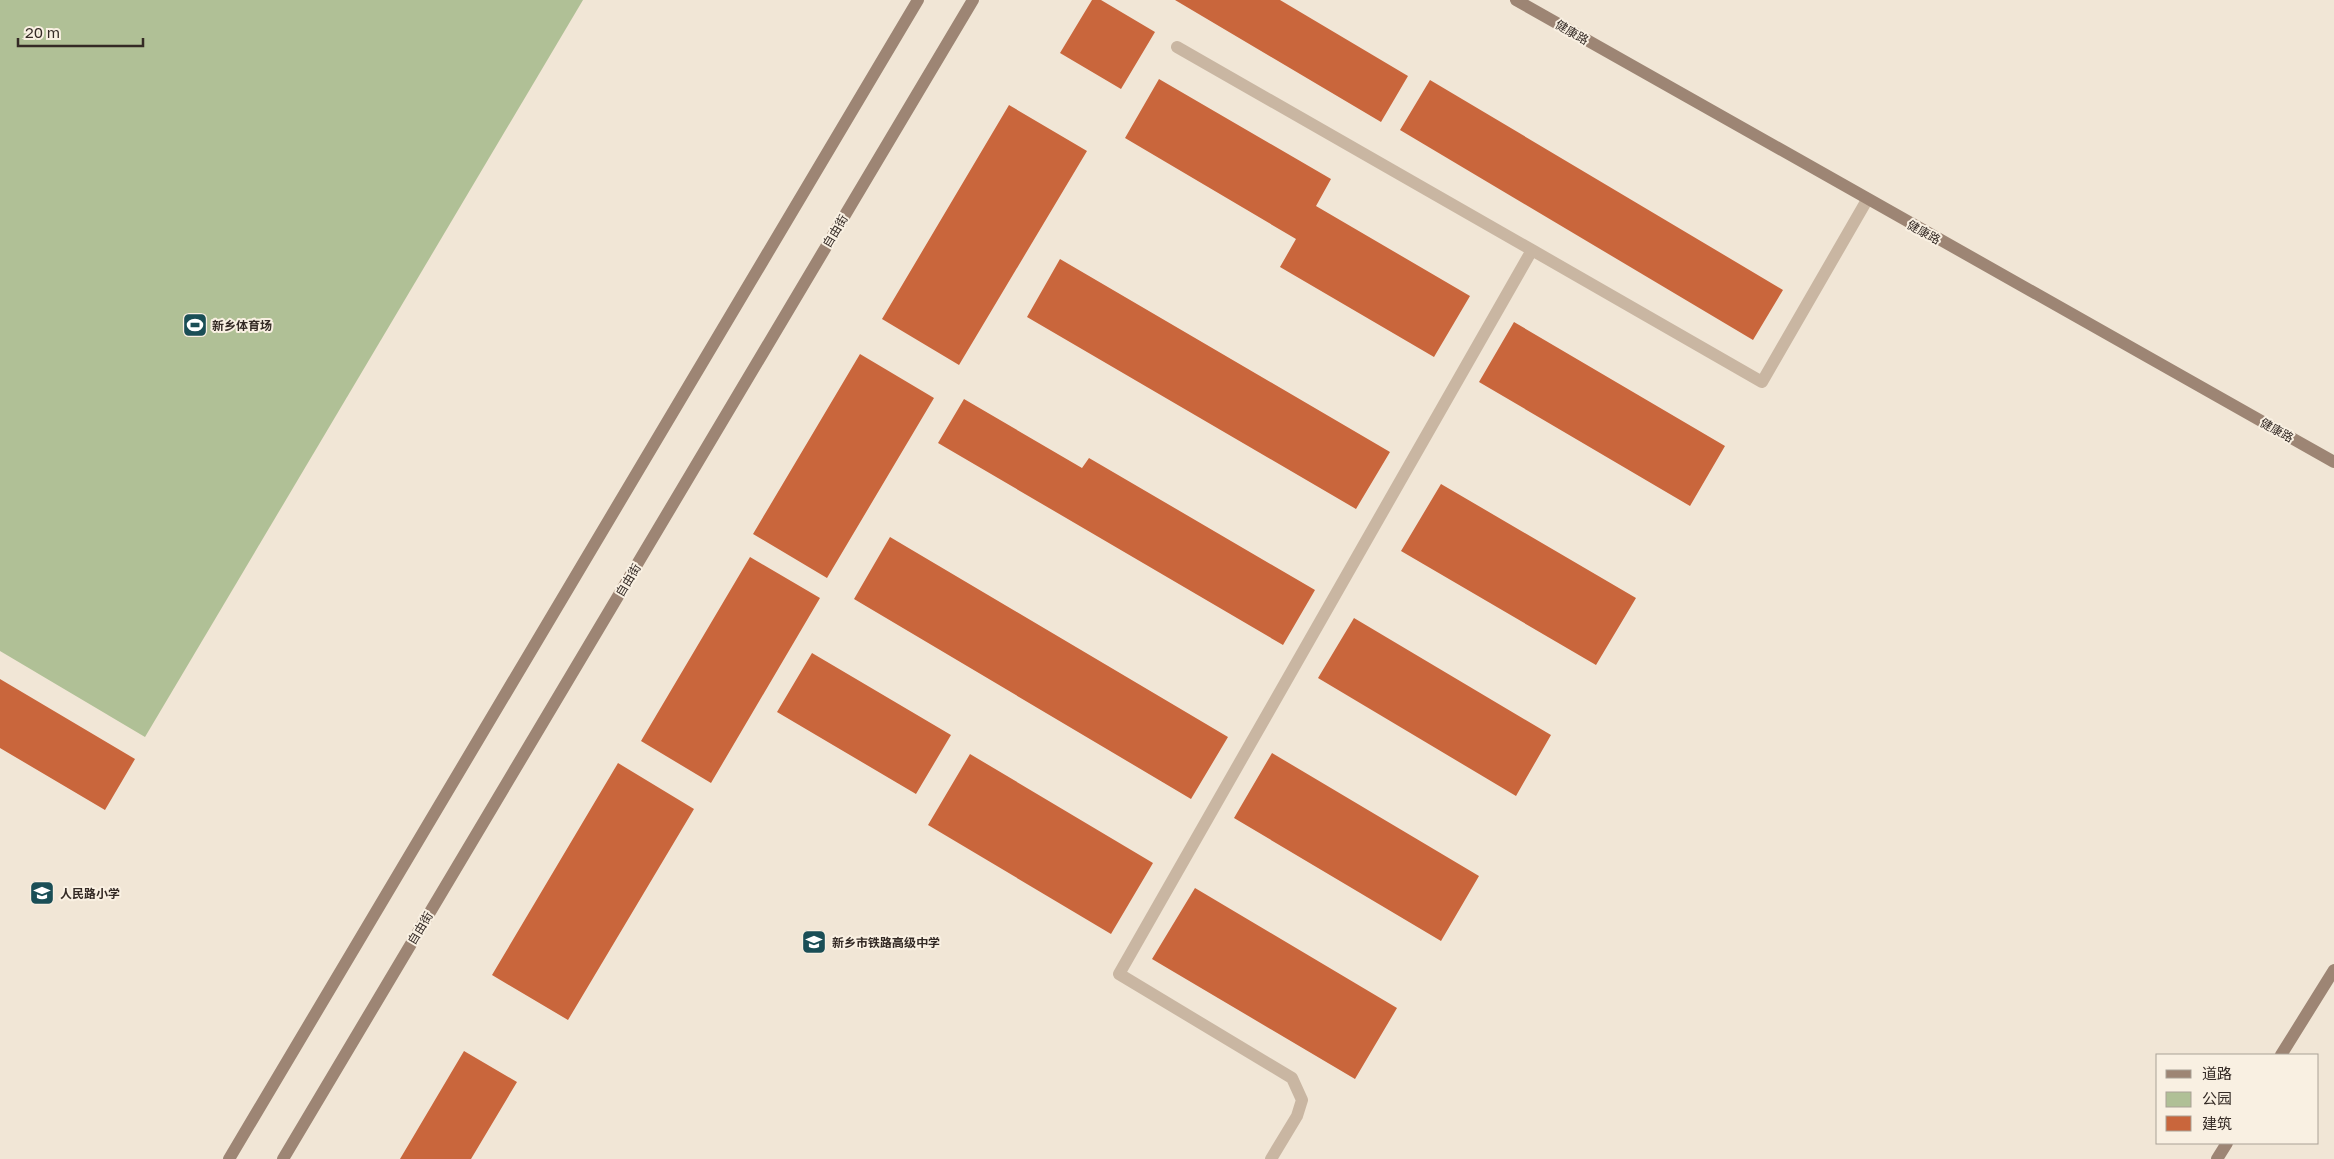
<svg xmlns="http://www.w3.org/2000/svg" width="2334" height="1159" viewBox="0 0 2334 1159" font-family="'Golos Text','Noto Sans SC',sans-serif">
<style>
.green{fill:#b0c096}
.building{fill:#c9663c}
.lines{fill:none;stroke-linecap:round;stroke-linejoin:round}
.lane{stroke:#c9b6a2;stroke-width:12}
.secondary{stroke:#9d8574;stroke-width:12}
.labels{text-anchor:middle;dominant-baseline:central;stroke-width:4;stroke-linejoin:round;paint-order:stroke}
.street-label{font-size:12px;fill:#342a25;stroke:#f9f0e2}
.poi-label{font-size:12px;font-weight:bold;fill:#342a25;stroke:#f9f0e2;text-anchor:start}
</style>
<rect width="100%" height="100%" fill="#f1e6d6"/>
<!-- green -->
<path class="green" d="M0,0H583L145,737L0,651Z"/>
<!-- building -->
<path class="building" d="M1092,0H1101L1155,32L1121,89L1060,53Z
M1175,0H1280L1408,76L1381,122Z
M1159,79L1331,179L1316,206L1470,296L1434,357L1280,267L1296,239L1125,138Z
M1430,80L1783,290L1753,340L1400,130Z
M1009,105L1087,151L959,365L882,319Z
M1060,259L1390,452L1356,509L1027,317Z
M1514,322L1725,446L1690,506L1479,382Z
M860,354L934,398L827,578L753,534Z
M964,399L1082,468L1089,458L1315,590L1283,645L938,443Z
M1441,484L1636,598L1596,665L1401,551Z
M890,537L1228,737L1191,799L854,599Z
M750,557L820,598L711,783L641,741Z
M1354,618L1551,735L1516,796L1318,678Z
M812,653L951,735L916,794L777,712Z
M0,679L135,759L105,810L0,748Z
M1272,753L1479,876L1441,941L1234,818Z
M970,754L1153,863L1111,934L928,825Z
M618,763L694,809L568,1020L492,975Z
M1195,888L1397,1008L1355,1079L1152,959Z
M464,1051L517,1082L471,1159H400Z"/>
<g class="lines">
<!-- lane -->
<path class="lane" d="M1177,47L1532,250
M1271,1159L1297,1116L1302,1100L1292,1078L1119,974L1532,250L1762,382L1867,200"/>
<!-- secondary -->
<path class="secondary" d="M1516,0L2334,462
M2281,1055L2334,970
M229,1159L918,0
M283,1159L973,0
M2217,1159L2227,1143"/>
</g>
<!-- icons -->
<defs>
<symbol id="stadium-square" viewBox="-11 -11 22 22"><rect x="-9" y="-9" width="18" height="18" rx="4" fill="#1a4e56" stroke="#f9f0e2"/><path d="M0-5a6.5 5 0 1 0 0 10a6.5 5 0 1 0 0-10ZM-3.5-1.8h7v3.6h-7Z" fill="#fff"/></symbol>
<symbol id="school-square" viewBox="-11 -11 22 22"><rect x="-9" y="-9" width="18" height="18" rx="4" fill="#1a4e56" stroke="#f9f0e2"/><path d="M0-5L7-2L0 1L-7-2ZM-4 1L0 2.5L4 1V4Q0 6-4 4Z" fill="#fff"/></symbol>
</defs>
<g fill-rule="evenodd">
<use href="#stadium-square" x="181" y="311" width="28" height="28"/>
<use href="#school-square" x="28" y="879" width="28" height="28"/>
<use href="#school-square" x="800" y="928" width="28" height="28"/>
</g>
<g class="labels">
<!-- street labels -->
<g class="street-label">
<text transform="translate(1572 32) rotate(30)">健康路</text>
<text transform="translate(835 231) rotate(-59)">自由街</text>
<text transform="translate(1924 232) rotate(29)">健康路</text>
<text transform="translate(2277 430) rotate(29)">健康路</text>
<text transform="translate(628 580) rotate(-59)">自由街</text>
<text transform="translate(420 928) rotate(-59)">自由街</text>
</g>
<!-- poi labels -->
<g class="poi-label">
<text x="212" y="325">新乡体育场</text>
<text x="60" y="893">人民路小学</text>
<text x="832" y="942">新乡市铁路高级中学</text>
</g>
</g>
<!-- legend -->
<rect x="2156" y="1054" width="162" height="90" fill="#f9f0e2" stroke="#aaa196"/>
<rect x="2166" y="1070" width="25" height="8" fill="#9d8574" stroke="#aaa196"/>
<text x="2202" y="1079" font-size="15" fill="#342a25">道路</text>
<rect x="2166" y="1092" width="25" height="15" fill="#b0c096" stroke="#aaa196"/>
<text x="2202" y="1104" font-size="15" fill="#342a25">公园</text>
<rect x="2166" y="1116" width="25" height="15" fill="#c9663c" stroke="#aaa196"/>
<text x="2202" y="1129" font-size="15" fill="#342a25">建筑</text>
<!-- scale -->
<path d="M18 38v8h125v-8" fill="none" stroke="#342a25" stroke-width="2.5"/>
<text x="25" y="38" font-size="15" fill="#342a25" stroke="#f9f0e2" stroke-width="4" paint-order="stroke">20 m</text>
</svg>
